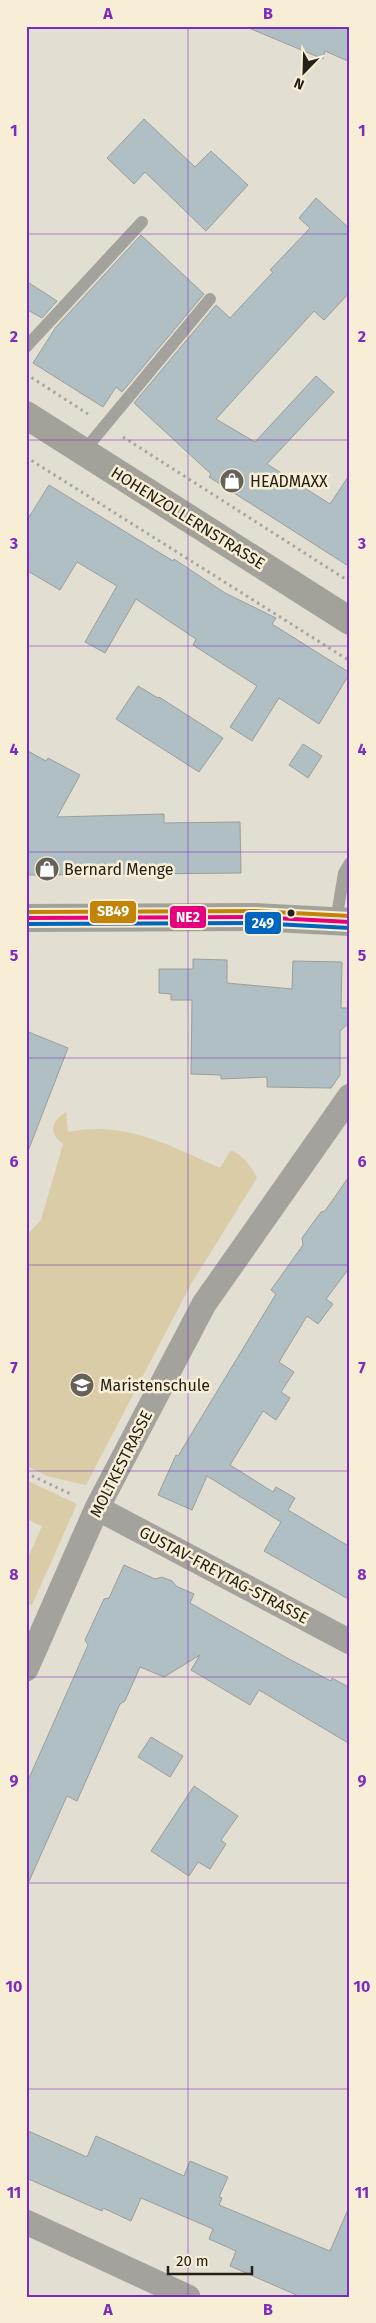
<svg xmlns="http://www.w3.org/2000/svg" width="376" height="2323" viewBox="0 0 376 2323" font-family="'Fira Sans',sans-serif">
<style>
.green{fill:#d9cca7}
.building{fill:#afbfc3;stroke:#9b9e9b}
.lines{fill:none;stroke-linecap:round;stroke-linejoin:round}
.path{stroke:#a7a59f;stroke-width:3;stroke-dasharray:2.5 4;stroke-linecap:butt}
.service{stroke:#a3a29d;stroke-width:12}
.minor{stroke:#a3a29d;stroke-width:25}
.secondary{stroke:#a2a19a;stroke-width:28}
.bus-1-casing{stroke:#f8eed6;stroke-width:8}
.bus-2-casing{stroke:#f8eed6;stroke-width:8}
.bus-3-casing{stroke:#f8eed6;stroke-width:8}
.bus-1{stroke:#e5007d;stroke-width:4}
.bus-2{stroke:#0065bd;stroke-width:4}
.bus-3{stroke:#c28406;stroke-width:4}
.grid{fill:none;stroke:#7b2cbf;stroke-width:1;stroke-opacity:0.55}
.bus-dot{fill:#242018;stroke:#f8eed6;stroke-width:2}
.labels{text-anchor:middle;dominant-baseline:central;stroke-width:5;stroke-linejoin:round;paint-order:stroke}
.poi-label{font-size:16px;fill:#242018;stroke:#f8eed6;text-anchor:start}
.street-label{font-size:16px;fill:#242018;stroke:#f8eed6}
.line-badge{stroke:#f8eed6;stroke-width:2}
.badge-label{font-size:14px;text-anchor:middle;font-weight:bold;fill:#fff}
.neatline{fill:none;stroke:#7b2cbf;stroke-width:2}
.grid-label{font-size:16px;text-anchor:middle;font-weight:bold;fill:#7b2cbf}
</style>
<rect width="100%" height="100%" fill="#e2ded1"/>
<!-- green -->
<path class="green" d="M66,1112L68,1132C124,1120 171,1146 220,1168L231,1150C244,1157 250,1164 257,1178L191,1284L86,1485L50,1477L26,1466V1236L41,1220L63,1144C48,1133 51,1121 66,1112Z
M26,1480L77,1504L32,1605L26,1603V1562L42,1526L26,1519Z"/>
<!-- building -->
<path class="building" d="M244,26H350V62L325,51L323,59Z
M144,119L195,167L211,151L248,185L206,231L145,172L134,184L107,158Z
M316,198L350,229V292L324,320L314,311L216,419L255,442L316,376L334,392L267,464L330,504L350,474V567L209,477L211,474L134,403L216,305L230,318L273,272L270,270L310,228L299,218Z
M141,235L204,294L122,392L116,387L103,407L33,363L56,327Z
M26,281L57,301L42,318L26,309Z
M49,485L173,561L174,559L225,593L276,618L272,624L350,673L319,724L279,698L252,741L230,727L257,686L193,645L196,639L136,599L105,653L85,642L117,586L77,562L60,590L26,570V522Z
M138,686L158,698L159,697L223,738L199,772L116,719Z
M303,744L322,756L308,778L289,765Z
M26,750L46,761L48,758L80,775L57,817L164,814V823L240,822L241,873L26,875Z
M193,959L227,960V983L292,989L293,961L342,962L341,1008H350V1022L340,1031V1075L331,1088L267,1087V1077L221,1079V1075L191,1074L192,1000H171V994L159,993V969H193Z
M26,1031L68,1048L28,1151L26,1150Z
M350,1175V1267L326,1299L333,1304L318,1324L307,1316L279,1362L294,1372L281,1392L290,1398L276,1420L263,1411L230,1465L273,1492L276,1487L295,1498L288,1510L350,1547V1600L264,1551L281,1522L207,1476L192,1510L158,1495L176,1455L178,1456L276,1294L271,1290L303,1245L302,1238L321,1212L325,1211Z
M124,1565L155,1579L162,1577L172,1581L176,1586L194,1594L190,1603L289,1659L331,1681L332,1678L350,1688V1744L259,1690L250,1705L191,1670L200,1655L164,1677L140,1667L125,1701L120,1704L77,1801L67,1796L26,1888V1785L88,1645L85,1640L104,1599L109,1598Z
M151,1737L183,1756L170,1777L138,1757Z
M194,1786L238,1816L221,1840L226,1844L210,1869L198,1862L189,1876L151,1851Z
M26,2130L87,2157L96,2136L184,2176L190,2161L228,2177L219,2197L222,2198L219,2205L330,2251L350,2205V2297H301L230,2266L236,2251L209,2239L213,2229L141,2198L131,2221L103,2208L102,2211L26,2178Z"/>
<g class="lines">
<!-- path -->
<path class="path" d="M26,374L88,414
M123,437L350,582
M26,457L350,661
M26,1473L73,1495"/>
<!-- service -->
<path class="service" d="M26,347L142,222
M83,452L210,299
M336,921L344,873L350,863"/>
<!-- minor -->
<path class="minor" d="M97,1508L350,1642
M26,1669L97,1508L204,1304L350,1096
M26,2222L188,2297"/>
<!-- secondary -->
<path class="secondary" d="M26,415L350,621
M26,918L255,917L350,922"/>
<defs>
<path id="bus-1" d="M26,918L255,917L350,922"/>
<path id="bus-2" d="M26,924L255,923L350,928"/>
<path id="bus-3" d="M26,912L255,911L350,916"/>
</defs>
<!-- bus-1 casing -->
<use href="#bus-1" class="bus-1-casing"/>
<!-- bus-2 casing -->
<use href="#bus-2" class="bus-2-casing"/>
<!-- bus-3 casing -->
<use href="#bus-3" class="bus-3-casing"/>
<!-- bus-1 -->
<use href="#bus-1" class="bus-1"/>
<!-- bus-2 -->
<use href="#bus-2" class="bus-2"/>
<!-- bus-3 -->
<use href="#bus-3" class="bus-3"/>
</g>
<!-- grid -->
<path class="grid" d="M188,26V2297M26,234H350M26,440H350M26,646H350M26,852H350M26,1058H350M26,1265H350M26,1471H350M26,1677H350M26,1883H350M26,2089H350"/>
<!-- icons -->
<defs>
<symbol id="shop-disc" viewBox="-11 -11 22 22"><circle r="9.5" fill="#666259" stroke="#f8eed6"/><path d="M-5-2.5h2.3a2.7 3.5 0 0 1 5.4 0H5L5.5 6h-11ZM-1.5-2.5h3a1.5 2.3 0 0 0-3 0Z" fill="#fff"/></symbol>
<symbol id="school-disc" viewBox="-11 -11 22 22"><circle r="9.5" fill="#666259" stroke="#f8eed6"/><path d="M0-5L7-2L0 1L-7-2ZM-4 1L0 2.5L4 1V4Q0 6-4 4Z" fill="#fff"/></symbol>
</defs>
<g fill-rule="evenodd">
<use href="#shop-disc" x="218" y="467" width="28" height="28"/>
<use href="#shop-disc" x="33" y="855" width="28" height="28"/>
<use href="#school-disc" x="68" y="1371" width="28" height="28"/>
</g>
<!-- markers -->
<circle class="bus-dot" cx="291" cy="913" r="4.5"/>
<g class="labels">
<!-- poi labels -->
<g class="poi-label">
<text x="250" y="481">HEADMAXX</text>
<text x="64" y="869">Bernard Menge</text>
<text x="100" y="1385">Maristenschule</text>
</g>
<!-- street labels -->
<g class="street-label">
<text transform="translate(188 518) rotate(32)">HOHENZOLLERNSTRASSE</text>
<text transform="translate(121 1464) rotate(-63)">MOLTKESTRASSE</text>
<text transform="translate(224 1575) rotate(28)">GUSTAV-FREYTAG-STRASSE</text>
</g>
</g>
<g class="line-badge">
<rect x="89" y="900" width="48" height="24" rx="5" fill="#c28406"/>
<rect x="169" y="905" width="38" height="24" rx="5" fill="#e5007d"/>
<rect x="244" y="911" width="38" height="24" rx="5" fill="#0065bd"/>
</g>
<g class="badge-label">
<text x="113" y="916">SB49</text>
<text x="188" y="922">NE2</text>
<text x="263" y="928">249</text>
</g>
<!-- border -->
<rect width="376" height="2323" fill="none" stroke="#f8eed6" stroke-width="55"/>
<!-- north arrow -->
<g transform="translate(304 72) rotate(203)" stroke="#f8eed6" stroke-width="4" paint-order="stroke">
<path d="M0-4L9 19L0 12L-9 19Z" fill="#242018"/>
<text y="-8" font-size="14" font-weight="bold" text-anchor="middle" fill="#242018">N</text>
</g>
<!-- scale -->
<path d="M168 2266v8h84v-8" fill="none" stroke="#242018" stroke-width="2.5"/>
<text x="176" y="2266" font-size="15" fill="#242018" stroke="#f8eed6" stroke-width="4" paint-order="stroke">20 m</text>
<rect x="28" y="28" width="320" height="2268" class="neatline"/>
<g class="grid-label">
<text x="108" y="19">A</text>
<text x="268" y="19">B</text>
<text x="14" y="136">1</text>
<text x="362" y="136">1</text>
<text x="14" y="342">2</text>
<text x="362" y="342">2</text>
<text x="14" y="549">3</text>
<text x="362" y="549">3</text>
<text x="14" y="755">4</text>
<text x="362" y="755">4</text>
<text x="14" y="961">5</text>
<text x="362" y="961">5</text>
<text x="14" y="1167">6</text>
<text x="362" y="1167">6</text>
<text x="14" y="1373">7</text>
<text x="362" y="1373">7</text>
<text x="14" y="1580">8</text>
<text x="362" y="1580">8</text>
<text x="14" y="1786">9</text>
<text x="362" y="1786">9</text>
<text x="14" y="1992">10</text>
<text x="362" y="1992">10</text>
<text x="14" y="2198">11</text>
<text x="362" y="2198">11</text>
<text x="108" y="2315">A</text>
<text x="268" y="2315">B</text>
</g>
</svg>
